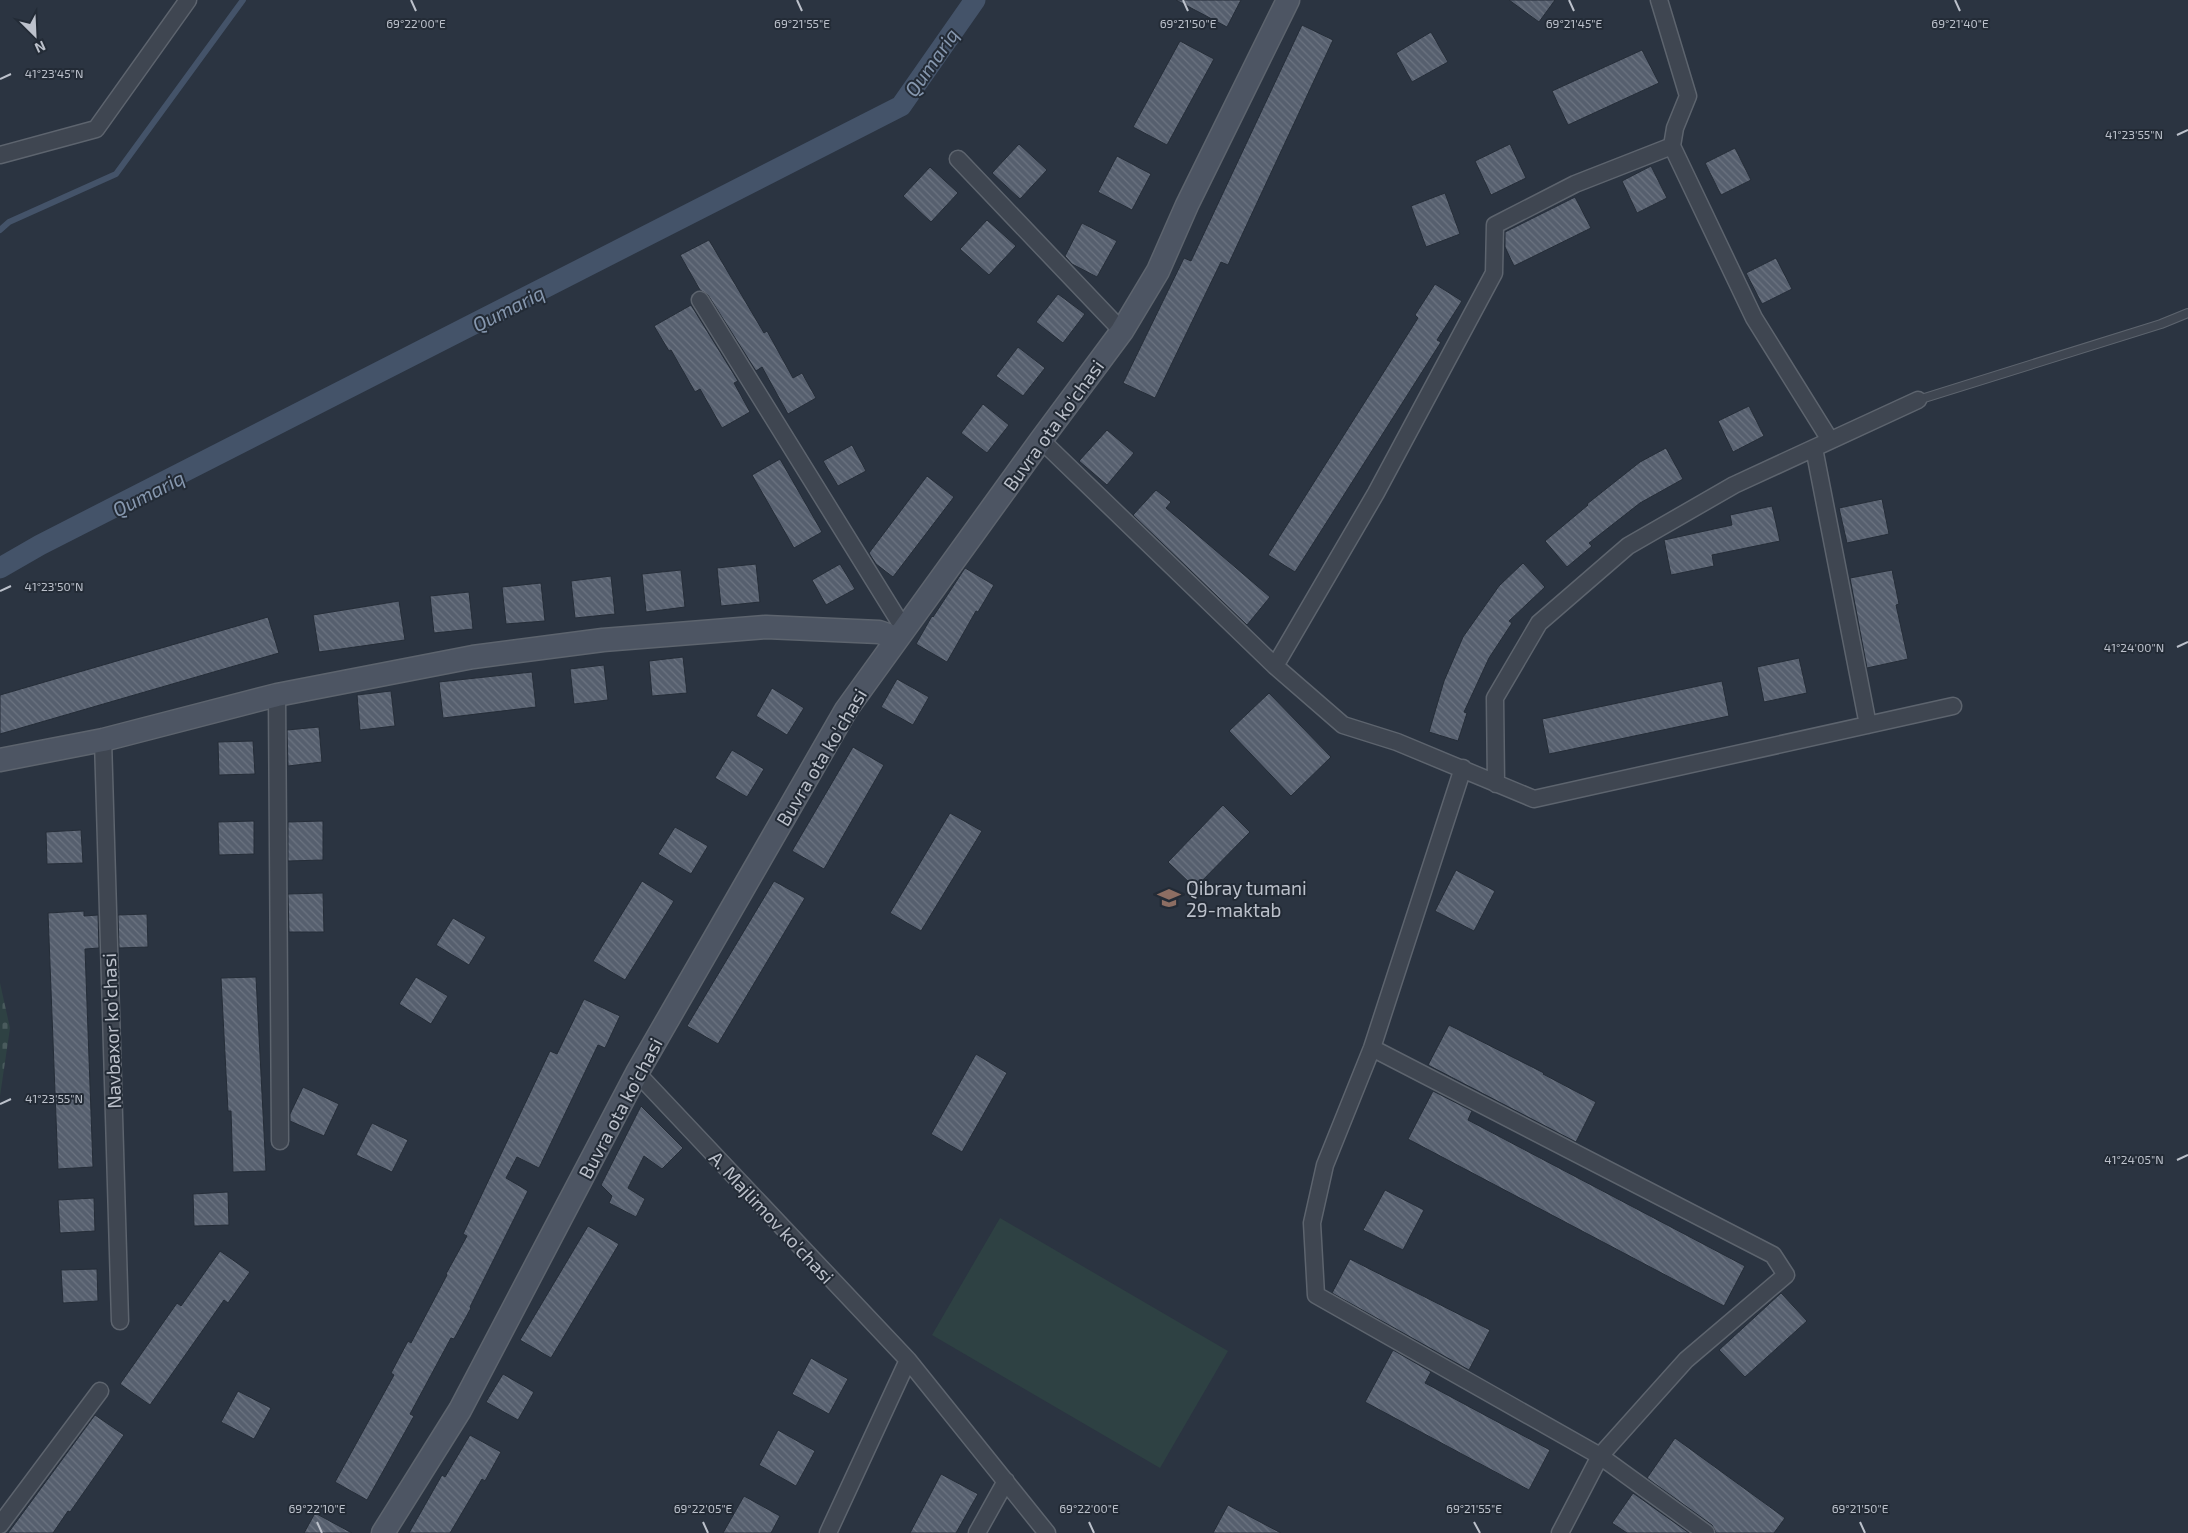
<svg xmlns="http://www.w3.org/2000/svg" width="2188" height="1533" viewBox="0 0 2188 1533" font-family="'Exo 2',sans-serif">
<style>
.green{fill:#2e4143}
.cemetery{fill:url(#cemetery-stones)}
.lines{fill:none;stroke-linecap:round;stroke-linejoin:round}
.stream{stroke:#445369;stroke-width:6}
.canal{stroke:#445369;stroke-width:21}
.building{fill:url(#building-back-hatch);stroke:#252d38}
.lane-casing{stroke:#5d646e;stroke-width:10}
.street-casing{stroke:#5d646e;stroke-width:19}
.secondary-casing{stroke:#5d646e;stroke-width:25}
.lane{stroke:#3f4651;stroke-width:8}
.street{stroke:#3f4651;stroke-width:16}
.secondary{stroke:#4d5563;stroke-width:22}
.ticks{fill:none;stroke:#bcc1cb;stroke-width:2}
.labels{text-anchor:middle;dominant-baseline:central;stroke-width:4;stroke-linejoin:round;paint-order:stroke}
.street-label{font-size:19px;fill:#bcc1cb;stroke:#232b36}
.poi-label{font-size:19px;fill:#bcc1cb;stroke:#232b36;text-anchor:start}
.water-label{font-size:20px;font-style:italic;fill:#8697ae;stroke:#232b36}
.ticks-label{font-size:12px;text-anchor:middle;fill:#bcc1cb;stroke:#232b36;stroke-width:4;stroke-linejoin:round;paint-order:stroke}
</style>
<defs>
<pattern id="cemetery-stones" width="16" height="16" patternUnits="userSpaceOnUse" patternTransform="scale(1.25)"><rect width="16" height="16" fill="#2e4143"/><path d="M2 7V4a2 2 0 0 1 4 0v3zM10 15v-3a2 2 0 0 1 4 0v3z" fill="#4a5b5d"/></pattern>
<pattern id="building-back-hatch" width="6" height="6" patternUnits="userSpaceOnUse" patternTransform="scale(1.25)"><rect width="6" height="6" fill="#565f6e"/><path d="M-1 5l2 2M0 0l6 6M5-1l2 2" fill="none" stroke="#6c7481"/></pattern>
</defs>
<rect width="100%" height="100%" fill="#2b3441"/>
<!-- green -->
<path class="green" d="M1000,1218L1228,1351L1160,1468L932,1335Z"/>
<!-- cemetery -->
<path class="cemetery" d="M0,983L10,1028L0,1096Z"/>
<g class="lines">
<!-- stream -->
<path class="stream" d="M0,230L9,222L116,174L243,0"/>
<!-- canal -->
<path class="canal" d="M0,568L40,545L901,106L975,0"/>
</g>
<!-- building -->
<path class="building" d="M1176,0H1241L1227,27Z
M1509,0H1555L1539,22Z
M1302,25L1333,40L1228,265L1221,262L1155,398L1123,383L1184,258L1191,261Z
M1431,32L1448,62L1412,82L1396,53Z
M1180,41L1214,59L1167,145L1133,127Z
M1642,50L1659,83L1568,125L1552,91Z
M1019,144L1047,170L1020,199L992,173Z
M1510,144L1526,178L1491,195L1475,161Z
M1735,148L1751,180L1721,195L1705,163Z
M1117,156L1151,174L1132,210L1098,192Z
M1651,166L1667,198L1637,213L1622,181Z
M930,167L958,193L931,222L903,196Z
M1445,193L1460,234L1426,247L1411,206Z
M1575,197L1591,228L1514,266L1505,247V232Z
M987,220L1016,246L989,275L960,249Z
M1082,223L1117,241L1097,277L1072,264L1065,256Z
M709,240L764,333L767,331L793,378L802,373L816,398L788,414L762,367L756,371L708,295L700,290L680,255Z
M1776,258L1792,289L1762,304L1746,273Z
M1435,284L1462,301L1437,340L1441,342L1295,572L1268,555L1418,318L1415,315Z
M1058,294L1085,314L1063,343L1036,322Z
M691,305L738,381L734,383L750,412L722,428L700,389L695,392L671,350L669,351L654,326Z
M1018,347L1045,368L1023,396L996,376Z
M983,404L1009,425L987,453L961,433Z
M1749,406L1764,436L1733,452L1718,421Z
M1107,430L1134,453L1107,485L1079,461Z
M852,445L866,471L838,486L823,461Z
M1666,448L1683,479L1640,503L1589,543L1592,546L1567,567L1545,541L1588,505L1587,504L1640,462Z
M780,459L822,532L794,548L752,475Z
M927,476L954,497L893,577L876,564L869,553Z
M1156,490L1171,502L1166,508L1270,597L1247,625L1133,515Z
M1882,499L1889,534L1847,543L1839,508Z
M1772,506L1780,541L1712,555L1714,566L1671,575L1664,540L1732,525L1730,515Z
M1523,563L1545,587L1509,621L1512,623L1489,658L1464,712L1467,713L1458,741L1429,732L1444,681L1463,637L1499,586Z
M756,564L760,602L721,606L717,568Z
M840,564L855,589L826,605L812,580Z
M965,568L994,585L978,612L976,611L947,662L916,644L932,616L933,617Z
M681,570L685,607L646,612L642,574Z
M1892,570L1899,604L1896,605L1908,659L1867,668L1850,578Z
M611,576L615,614L575,618L571,581Z
M541,583L545,621L506,624L502,587Z
M469,592L473,629L434,633L430,596Z
M399,601L405,640L319,652L313,615Z
M268,617L279,653L0,734V695Z
M683,657L687,693L652,696L649,661Z
M1799,658L1807,693L1764,702L1757,667Z
M604,665L608,700L574,704L570,669Z
M532,672L536,707L443,718L439,682Z
M897,679L929,697L913,725L881,707Z
M1722,681L1729,716L1549,754L1542,719Z
M772,688L804,708L787,735L756,716Z
M391,691L395,726L360,730L357,695Z
M1269,693L1331,757L1291,796L1229,731Z
M319,727L322,762L288,766L287,730Z
M253,741L255,774L219,775L218,742Z
M853,747L884,765L824,869L792,851Z
M732,750L764,769L747,797L715,778Z
M1223,805L1250,832L1195,888L1168,862Z
M950,813L982,831L921,931L890,913Z
M254,821V854L219,855L218,822Z
M323,821V860L288,861V822Z
M675,827L708,846L691,874L658,854Z
M81,830L83,863L47,864L46,832Z
M1456,870L1495,891L1474,931L1435,911Z
M642,881L674,901L625,980L593,961Z
M774,881L805,898L718,1044L687,1026Z
M323,893L324,932H289L288,894Z
M84,911V916L98,915L99,948L85,949L93,1167L58,1169L48,913Z
M147,914L148,947L119,948L118,915Z
M453,918L486,937L469,965L436,945Z
M256,977L266,1171L233,1172L231,1111H228L221,978Z
M416,977L448,996L431,1024L399,1004Z
M584,999L620,1016L605,1048L598,1045L539,1168L517,1157L506,1178L528,1191L470,1307L471,1308L454,1339L451,1338L410,1414L414,1416L367,1500L335,1482L394,1375L391,1373L408,1341L411,1343L447,1275L446,1274L467,1236L463,1234L550,1051L557,1054Z
M1449,1025L1544,1073L1543,1074L1596,1102L1576,1142L1428,1065Z
M976,1054L1007,1073L962,1152L931,1134Z
M303,1087L339,1104L324,1136L290,1121V1114Z
M1433,1091L1472,1111L1468,1120L1745,1266L1724,1306L1408,1139Z
M641,1106L683,1148L662,1169L644,1156L628,1188L645,1199L636,1217L609,1203L612,1196L601,1185Z
M372,1123L408,1140L392,1172L356,1155Z
M1385,1190L1424,1210L1403,1250L1363,1230Z
M228,1192L229,1225L194,1226L193,1194Z
M94,1198L95,1231L60,1233L58,1200Z
M588,1226L619,1244L551,1358L520,1340Z
M220,1251L250,1272L228,1303L224,1300L150,1405L120,1384L177,1303L181,1306Z
M1350,1259L1490,1330L1469,1370L1332,1293Z
M97,1269L98,1301L63,1303L61,1270Z
M1781,1293L1807,1321L1745,1377L1719,1350Z
M1393,1350L1431,1372L1425,1383L1550,1450L1529,1490L1365,1402Z
M811,1358L848,1379L829,1414L792,1394Z
M503,1374L534,1392L518,1420L486,1402Z
M238,1391L271,1408L254,1439L221,1422Z
M95,1415L124,1435L70,1512L68,1511L53,1533H8Z
M778,1430L815,1451L796,1486L759,1465Z
M470,1435L501,1452L485,1481L482,1479L450,1533H409L442,1475L445,1477Z
M1675,1438L1785,1518L1774,1533H1716L1712,1525L1647,1478Z
M941,1474L978,1494L956,1533H910Z
M1633,1493L1689,1533H1627L1612,1523Z
M744,1496L780,1516L771,1533H723Z
M1228,1505L1281,1533H1213Z
M315,1513L352,1533H304Z"/>
<g class="lines">
<defs>
<path id="lane" d="M1918,400L2161,324L2188,313"/>
<path id="street" d="M1659,0L1688,96L1675,128L1672,146L1754,318L1830,440
M0,155L96,129L188,0
M958,159L1122,331
M700,300L904,629
M1041,440L1275,666L1343,725L1397,742L1534,799L1953,706
M1814,448L1868,725
M1275,666L1376,493L1494,273L1495,225L1575,184L1672,146
M277,695L280,1141
M103,740L120,1321
M1463,768L1372,1048L1325,1165L1312,1223L1316,1295L1600,1456L1706,1533
M1496,784L1495,698L1539,623L1628,546L1734,485L1918,400
M1372,1048L1773,1255L1786,1275L1686,1360L1600,1456L1560,1533
M637,1073L908,1360L1047,1533
M0,1525L100,1391
M828,1533L908,1360
M977,1533L1006,1481"/>
<path id="secondary" d="M0,760L103,740L277,695L473,657L603,640L766,627L879,632L897,638
M383,1533L460,1410L637,1073L846,710L1041,440L1122,331L1158,271L1187,205L1288,0"/>
</defs>
<!-- lane casing -->
<use href="#lane" class="lane-casing"/>
<!-- street casing -->
<use href="#street" class="street-casing"/>
<!-- secondary casing -->
<use href="#secondary" class="secondary-casing"/>
<!-- lane -->
<use href="#lane" class="lane"/>
<!-- street -->
<use href="#street" class="street"/>
<!-- secondary -->
<use href="#secondary" class="secondary"/>
</g>
<!-- ticks -->
<path class="ticks" d="M411,0L416,11M797,0L802,11M1183,0L1188,11M1569,0L1574,11M1955,0L1960,11M0,79L11,74M2177,135L2188,130M0,591L11,586M2177,647L2188,642M0,1104L11,1099M2177,1160L2188,1155M317,1522L322,1533M703,1522L708,1533M1089,1522L1094,1533M1474,1522L1480,1533M1860,1522L1865,1533"/>
<!-- icons -->
<defs>
<symbol id="school-bare" viewBox="-9 -9 18 18"><path d="M0-5L7-2L0 1L-7-2ZM-4 1L0 2.5L4 1V4Q0 6-4 4Z" fill="#8d6e63" stroke="#232b36" stroke-width="2.5" paint-order="stroke"/></symbol>
</defs>
<g fill-rule="evenodd">
<use href="#school-bare" x="1153" y="882" width="32" height="32"/>
</g>
<g class="labels">
<!-- street labels -->
<g class="street-label">
<text transform="translate(1053 425) rotate(-54)">Buvra ota ko'chasi</text>
<text transform="translate(821 757) rotate(-59)">Buvra ota ko'chasi</text>
<text transform="translate(111 1031) rotate(-92)">Navbaxor ko'chasi</text>
<text transform="translate(620 1108) rotate(-62)">Buvra ota ko'chasi</text>
<text transform="translate(772 1217) rotate(47)">A. Majlimov ko'chasi</text>
</g>
<!-- poi labels -->
<g class="poi-label">
<text x="1186" y="887">Qibray tumani<tspan x="1186" dy="22">29-maktab</tspan></text>
</g>
<!-- water labels -->
<g class="water-label">
<text transform="translate(931 62) rotate(-55)">Qumariq</text>
<text transform="translate(508 308) rotate(-27)">Qumariq</text>
<text transform="translate(148 493) rotate(-27)">Qumariq</text>
</g>
</g>
<g class="ticks-label">
<text x="416" y="28">69°22'00"E</text>
<text x="802" y="28">69°21'55"E</text>
<text x="1188" y="28">69°21'50"E</text>
<text x="1574" y="28">69°21'45"E</text>
<text x="1960" y="28">69°21'40"E</text>
<text x="54" y="78">41°23'45"N</text>
<text x="2134" y="139">41°23'55"N</text>
<text x="54" y="591">41°23'50"N</text>
<text x="2134" y="652">41°24'00"N</text>
<text x="54" y="1103">41°23'55"N</text>
<text x="2134" y="1164">41°24'05"N</text>
<text x="317" y="1513">69°22'10"E</text>
<text x="703" y="1513">69°22'05"E</text>
<text x="1089" y="1513">69°22'00"E</text>
<text x="1474" y="1513">69°21'55"E</text>
<text x="1860" y="1513">69°21'50"E</text>
</g>
<!-- north arrow -->
<g transform="translate(35 35) rotate(156)" stroke="#232b36" stroke-width="4" paint-order="stroke">
<path d="M0-4L9 19L0 12L-9 19Z" fill="#bcc1cb"/>
<text y="-8" font-size="14" font-weight="bold" text-anchor="middle" fill="#bcc1cb">N</text>
</g>
</svg>
